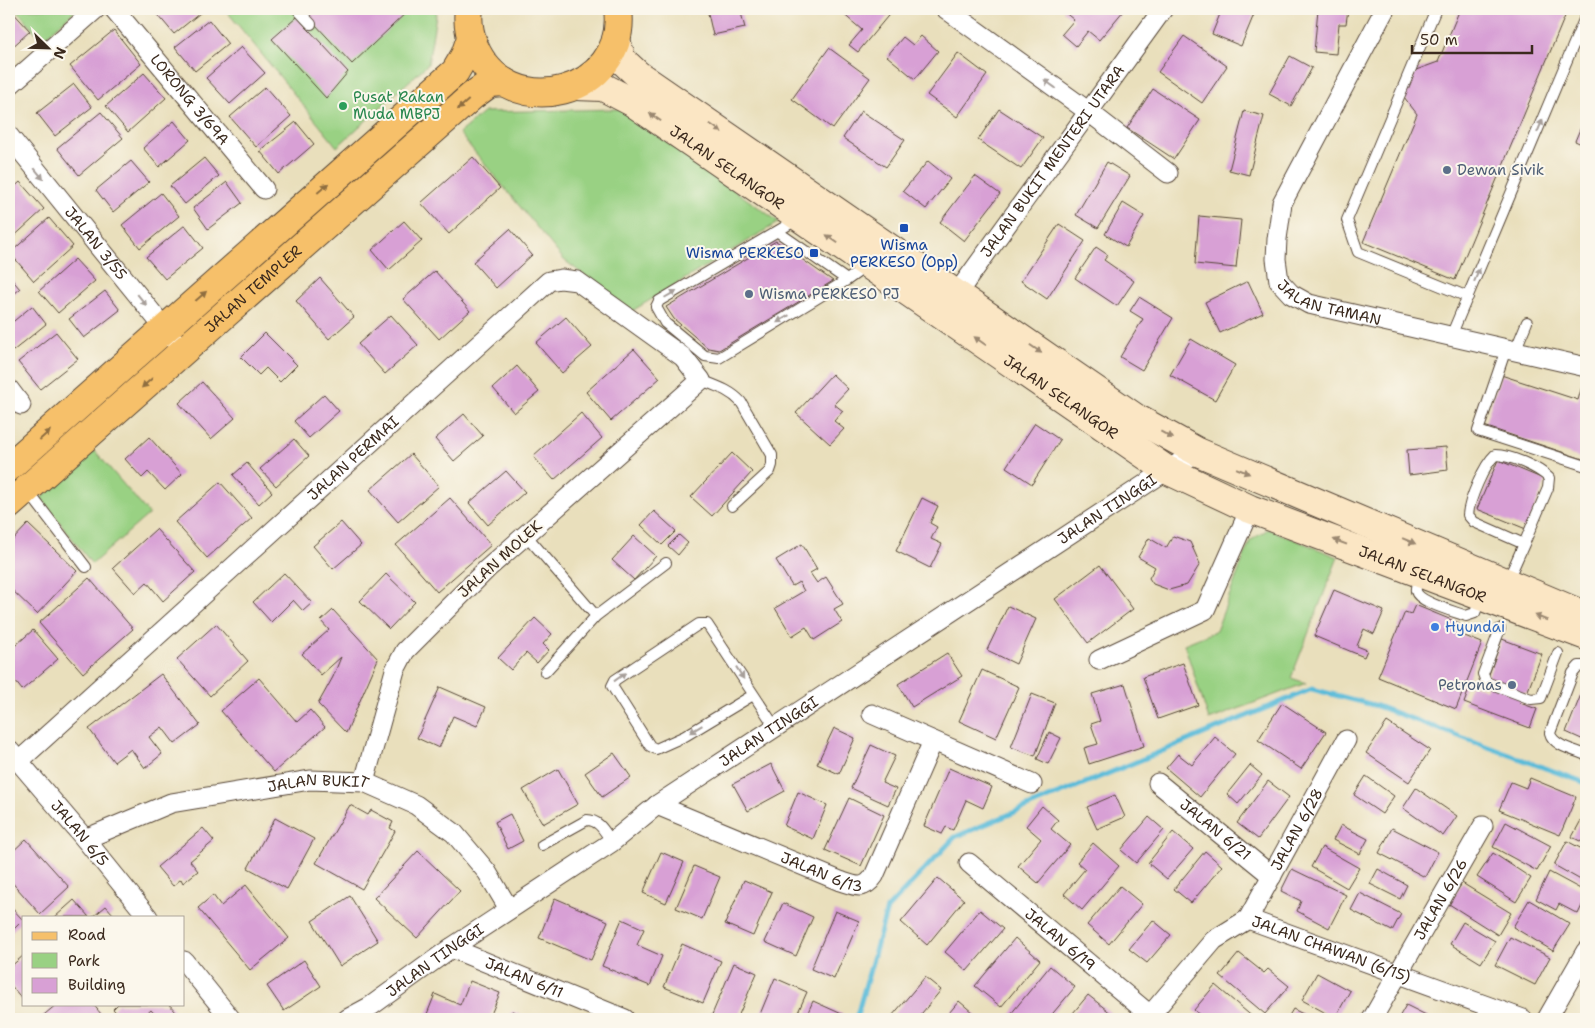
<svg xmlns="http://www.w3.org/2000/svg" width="1595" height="1028" viewBox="0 0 1595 1028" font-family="'Shantell Sans',sans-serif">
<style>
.green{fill:#99d183;stroke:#6a7e50}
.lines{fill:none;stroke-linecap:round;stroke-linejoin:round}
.stream{stroke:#5abbd9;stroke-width:5}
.building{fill:#d8a0d5}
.lane-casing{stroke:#554536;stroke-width:12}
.street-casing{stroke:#554536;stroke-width:21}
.secondary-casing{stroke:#554536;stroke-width:30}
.primary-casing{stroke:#554536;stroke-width:30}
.lane{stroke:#fff;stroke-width:10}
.street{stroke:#fff;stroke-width:19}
.secondary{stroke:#fbe6c4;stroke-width:28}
.primary{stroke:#f6c06b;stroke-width:28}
.oneway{fill:#a79f9a}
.oneway2{fill:#8f6e41}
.oneway3{fill:#9b8871}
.leisure-dot{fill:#2e9e5b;stroke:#fbf7ec;stroke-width:2}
.service-dot{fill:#5c6f8a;stroke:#fbf7ec;stroke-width:2}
.transit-dot{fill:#1a4fb4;stroke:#fbf7ec;stroke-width:2}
.shop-dot{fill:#3f7fe0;stroke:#fbf7ec;stroke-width:2}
.labels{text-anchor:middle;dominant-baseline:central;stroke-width:4;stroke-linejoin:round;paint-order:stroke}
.leisure-label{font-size:15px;fill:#27864d;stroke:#fbf7ec;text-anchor:start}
.street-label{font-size:15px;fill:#3b2a1e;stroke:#fbf7ec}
.service-label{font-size:15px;fill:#4e5e75;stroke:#fbf7ec;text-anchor:start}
.transit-label{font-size:15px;fill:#164399;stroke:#fbf7ec}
.shop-label{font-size:15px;fill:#366cbe;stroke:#fbf7ec;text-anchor:start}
</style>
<rect width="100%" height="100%" fill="#fbf7ec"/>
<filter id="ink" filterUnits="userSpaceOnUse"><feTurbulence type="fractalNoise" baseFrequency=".02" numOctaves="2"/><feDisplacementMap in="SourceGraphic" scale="10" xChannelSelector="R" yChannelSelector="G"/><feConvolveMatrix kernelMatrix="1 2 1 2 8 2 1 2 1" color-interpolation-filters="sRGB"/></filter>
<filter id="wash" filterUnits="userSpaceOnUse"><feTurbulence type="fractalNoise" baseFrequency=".0096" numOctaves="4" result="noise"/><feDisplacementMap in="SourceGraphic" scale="20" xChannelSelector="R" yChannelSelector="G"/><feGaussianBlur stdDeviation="1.12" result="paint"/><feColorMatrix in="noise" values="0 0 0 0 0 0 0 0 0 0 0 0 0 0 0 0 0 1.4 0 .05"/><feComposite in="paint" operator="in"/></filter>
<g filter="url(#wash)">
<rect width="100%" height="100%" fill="#e9dfbc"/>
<!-- green -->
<path class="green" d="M16,9H77L42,40Z
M225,9H437L428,64L337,147Z
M620,109L779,222L632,311L564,260L459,133L484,112Z
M95,451L149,514L92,564L41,498Z
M1268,529L1338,557L1291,678L1306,683L1209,720L1184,644L1216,631L1250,541Z"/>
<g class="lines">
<!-- stream -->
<path class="stream" d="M856,1019L887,909L955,837L1312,689L1377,706L1586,783"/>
</g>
<g id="blocks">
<!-- building -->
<path class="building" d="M9,9H10L30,31L9,50Z
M153,9H205L174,34Z
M301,9H410L352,64Z
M707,9H740L745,28L713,35Z
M843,9H867L870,12L873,9H889L892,11L858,52L849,45L862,30L841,12Z
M1064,9H1122L1124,10L1099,40L1088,31L1076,46L1062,34L1074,20L1063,11Z
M1222,9H1248L1255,12L1241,46L1212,34Z
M1318,9H1348L1346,24H1339L1336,54L1314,52Z
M1460,9H1568L1455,280L1363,242L1417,114L1404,97L1416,70L1438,62Z
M297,17L348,72L326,98L272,39Z
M209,20L228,44L195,71L175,47Z
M114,30L141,64L98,100L70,66Z
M921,36L938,51L915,79L887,56L903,37L913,45Z
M1184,36L1227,66L1202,103L1158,72Z
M241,47L265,73L230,104L206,78Z
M829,48L870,78L833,129L792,99Z
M958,53L987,75L957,117L927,95Z
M1290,56L1312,68L1291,106L1269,94Z
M144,73L166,98L128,132L106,106Z
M74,84L92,107L55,136L37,113Z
M265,87L291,116L256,147L230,117Z
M1153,89L1200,120L1174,159L1127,128Z
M999,109L1043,138L1021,169L978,140Z
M861,111L905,140L886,167L843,138Z
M1244,111L1264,116L1249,175L1229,170Z
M101,112L123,138L79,175L57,148Z
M1586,115V146L1575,141Z
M174,121L190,140L159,167L143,148Z
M296,122L314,144L279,174L260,151Z
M473,157L500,188L449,234L421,203Z
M204,158L219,176L185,204L170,186Z
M131,161L149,182L113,212L96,190Z
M928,161L950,179L926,209L903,191Z
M1107,162L1130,176L1098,228L1076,215Z
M975,176L1000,194L964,241L940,222Z
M20,182L44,209L9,241V192Z
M227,182L242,203L208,229L193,208Z
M161,193L179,216L140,248L122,225Z
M1123,203L1144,216L1126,247L1105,234Z
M1199,216L1241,220L1236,268L1195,264Z
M49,218L73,246L34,281L10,253Z
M404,221L422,241L389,270L372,250Z
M1059,224L1085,241L1047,299L1021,281Z
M185,225L203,248L165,279L146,257Z
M510,229L532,255L496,288L473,262Z
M776,241L833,281L719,350L708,348L674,319L666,307Z
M1096,247L1108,255L1104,260L1134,281L1117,306L1075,278Z
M75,259L95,281L58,313L39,291Z
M435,271L470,311L439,339L403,299Z
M9,276L20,289L9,298Z
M320,278L354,317L329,339L296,301Z
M1248,281L1263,313L1220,333L1205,302Z
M105,291L120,310L84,338L69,319Z
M1139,297L1173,318L1142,370L1120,357L1143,319L1130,311Z
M32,306L46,324L13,351L9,345V325Z
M391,315L418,345L385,374L358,344Z
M566,317L592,347L562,373L536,343Z
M56,332L78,359L40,389L18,362Z
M265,333L297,365L280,382L266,368L259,375L241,357Z
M1191,339L1235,365L1215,400L1170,375Z
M634,349L660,378L611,421L586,392Z
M517,366L539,392L514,413L493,388Z
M832,374L848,389L834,404L843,411L834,421L844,429L830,444L796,413Z
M1501,375L1578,400L1582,386L1586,388V460L1484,426Z
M202,382L235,418L211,439L179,403Z
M324,394L339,411L309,438L294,421Z
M581,413L602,438L554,480L533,456Z
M464,414L483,436L454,461L435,439Z
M1035,423L1060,440L1032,484L1006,467Z
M149,437L182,474L165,490L148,472L142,478L125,459Z
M294,439L309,456L276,486L260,469Z
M1446,447L1448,470L1409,475L1407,450Z
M732,453L752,472L712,516L691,497Z
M411,454L439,486L398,522L370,490Z
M1498,460L1546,480L1526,529L1477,509Z
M247,463L272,492L259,504L233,475Z
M506,471L525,492L488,525L469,503Z
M220,482L252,518L207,558L175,522Z
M450,498L491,545L437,592L396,545Z
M922,498L938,506L930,523L937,527L931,539L942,544L930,568L896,551Z
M654,511L676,531L662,545L641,525Z
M341,522L361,545L333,569L313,546Z
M28,524L77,571L37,614L9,587V544Z
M156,529L195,572L163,601L147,582L135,593L113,568Z
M679,535L688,543L678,555L668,546Z
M634,536L656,556L634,580L612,560Z
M1173,536L1190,542L1200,564L1187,585L1169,590L1153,584L1149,578L1155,567L1138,557L1149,538L1166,548Z
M802,544L817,569L810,573L817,583L826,577L843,604L834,609L842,622L814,640L806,627L792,636L775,608L804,591L799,582L792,586L776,560Z
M1100,565L1133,609L1088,643L1055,599Z
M284,573L312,603L303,611L293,600L271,622L253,602Z
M386,574L415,602L389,629L360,601Z
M89,578L133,629L83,673L39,623Z
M1334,590L1384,611L1374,634L1364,629L1357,646L1367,650L1364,657L1314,636Z
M1415,605L1459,623L1455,632L1482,643L1456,709L1378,677L1405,612L1411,614Z
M1008,606L1036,619L1016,664L987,650Z
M333,610L378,659L346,733L318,704L333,677L341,657L321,675L302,654L329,630L321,621Z
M535,618L552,634L543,644L549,650L537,663L526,653L511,670L498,658Z
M216,624L248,661L210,696L177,659Z
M33,630L58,659L22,690L9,673V651Z
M1502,639L1542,654L1527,693L1524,692L1520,703L1537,709L1530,728L1464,703L1471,684L1486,690L1491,678L1488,677Z
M947,653L962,676L912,707L898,684Z
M1183,663L1198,705L1158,719L1143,677Z
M982,670L1019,687L996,738L959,721Z
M161,674L200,725L175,744L162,727L149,737L162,754L145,768L131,749L114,762L89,729Z
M259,678L297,722L310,710L325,727L274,772L221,711Z
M1586,682V741L1566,732Z
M1125,684L1144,746L1089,764L1084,748L1098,744L1091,724L1100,721L1092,694Z
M440,687L486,707L477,726L453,716L439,748L417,738Z
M1032,694L1055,703L1035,756L1011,747Z
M1282,703L1326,732L1301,769L1258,740Z
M1387,722L1430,750L1409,782L1366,753Z
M834,728L855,738L839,774L817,764Z
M1049,732L1061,738L1048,764L1037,759Z
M1215,737L1235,754L1200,797L1166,768L1178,754L1192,765Z
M871,745L895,756L882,783L896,789L888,805L851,788Z
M614,753L631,777L602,797L585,773Z
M771,764L785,791L748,811L733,784Z
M1250,765L1262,775L1238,804L1227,794Z
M949,768L992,787L983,808L966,800L953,830L946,827L942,834L924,826Z
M558,769L578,804L543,824L523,790Z
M1366,776L1394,796L1382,814L1354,795Z
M1530,778L1576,797L1560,835L1499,810L1511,782L1526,788Z
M1268,781L1289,797L1258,839L1237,823Z
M1416,788L1457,816L1443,836L1403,808Z
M798,792L827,805L813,839L784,826Z
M1115,795L1125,817L1097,829L1087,807Z
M849,798L884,815L861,866L825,850Z
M350,805L368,815L371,810L393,822L390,828L395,831L362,889L316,863Z
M1042,806L1058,820L1051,829L1070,845L1038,883L1018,866L1041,839L1026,826Z
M1586,811V844L1572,837Z
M510,814L523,841L508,849L495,822Z
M1149,817L1164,830L1136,863L1121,850Z
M275,818L314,839L287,889L248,868Z
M1506,822L1551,846L1537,871L1493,847Z
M1341,825L1368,839L1360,854L1333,840Z
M203,828L214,841L190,861L198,871L183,883L181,879L173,886L157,867Z
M1392,828L1438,852L1425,877L1379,853Z
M1173,832L1193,849L1167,879L1148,863Z
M26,839L69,887L40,914L9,879V855Z
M1567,841L1586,851V883L1554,865Z
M1093,843L1119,866L1082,910L1064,894L1085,869L1077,862Z
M1322,847L1359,868L1347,888L1311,867Z
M418,851L460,891L417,938L374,898Z
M1205,851L1222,866L1191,903L1174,889Z
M661,852L684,862L666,903L643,893Z
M1493,853L1531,878L1516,902L1477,877Z
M694,866L720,877L702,919L676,908Z
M1292,869L1346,895L1329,928L1297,911L1301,901L1281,891Z
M1378,869L1407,885L1400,899L1370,884Z
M1549,872L1586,892V897L1578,914L1559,904L1556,910L1536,899Z
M938,878L964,900L927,945L901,922Z
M744,880L772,892L753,936L725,924Z
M1462,883L1511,913L1498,935L1449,904Z
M246,885L289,938L250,970L198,908L213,895L221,906Z
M1120,886L1142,904L1109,944L1087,925Z
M1360,893L1401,914L1392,931L1351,910Z
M350,896L378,941L340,966L312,921Z
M555,898L608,921L591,960L539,938Z
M74,900L89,917H55Z
M1529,900L1570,924L1553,951L1513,927Z
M783,903L813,917L796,956L765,942Z
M9,905L23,920L9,934Z
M106,906L113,914L110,917H93Z
M980,910L1003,929L967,971L945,952Z
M835,911L859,921L834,979L811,969Z
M622,919L644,929L637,945L662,956L650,986L602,966Z
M1153,920L1171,935L1147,963L1129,949Z
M1463,922L1495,941L1481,963L1450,944Z
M1510,937L1550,957L1535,985L1495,965Z
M1015,938L1040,960L1001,1007L975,986Z
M682,944L721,961L703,1003L664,987Z
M1239,953L1264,973L1268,969L1289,986L1265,1014L1220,976Z
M24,955V1001L9,983V968Z
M304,960L321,986L284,1011L267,986Z
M734,963L757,973L737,1019H717L711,1017Z
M1050,966L1075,987L1048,1019H1015L1010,1015Z
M1317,973L1350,991L1335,1018L1302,1000Z
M925,977L941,990L917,1019H896L892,1016Z
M775,978L807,992L795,1019H758Z
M470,981L500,993L489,1019H425L435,994L460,1005Z
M1215,985L1255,1019H1204L1194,1010Z
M1088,995L1112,1014L1107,1019H1068Z
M813,1001L844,1015L842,1019H805Z
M959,1001L980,1019H944Z
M57,1004H93L105,1019H39Z
M118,1004H169L182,1019H159L151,1010L141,1019H122L113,1009Z
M1406,1005L1428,1016L1426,1019H1398Z
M1293,1009L1313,1019H1287Z
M512,1011L531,1019H508Z"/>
</g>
</g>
<g filter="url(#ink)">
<use href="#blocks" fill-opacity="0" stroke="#554536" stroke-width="1"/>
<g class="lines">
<defs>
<path id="lane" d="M297,9L311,24
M1436,9L1347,220L1358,252L1468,297
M798,219L659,301L656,307L665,323L705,356L719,358L847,280L868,265
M778,232L847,280
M1451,336L1586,15
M1506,349L1478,431L1586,466
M1515,351L1527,322
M701,380C716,386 730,390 741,402L772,455V465L770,471L732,506
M27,490L86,567
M526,535L596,616
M1419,575C1418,580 1415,586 1416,591C1418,602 1456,612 1466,616L1475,613L1481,597
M1507,582L1524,544L1474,522L1468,515C1469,500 1484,465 1495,455C1510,455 1538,467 1549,478L1548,488L1524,544
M1500,629L1483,674L1486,682L1531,699L1541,698L1558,653
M1586,666H1579L1573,673L1550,733C1553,746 1575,750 1586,755
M545,672L596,616L666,563
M753,695L685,736L656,749L650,746L612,686L615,680L699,624H707L775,727
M542,845L587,820C600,820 605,833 612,842"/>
<g id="street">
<path id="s1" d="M114,9L264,189"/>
<path d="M946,9L1089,112L1168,173"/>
<path id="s2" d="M1385,9L1282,203L1277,239L1276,259L1279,281L1291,294L1309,304L1586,367"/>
<path d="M9,86L96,9"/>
<path id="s3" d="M9,136L183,351"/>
<path id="s4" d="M950,303L1163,9"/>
<path d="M9,389L21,405"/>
<path d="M1099,660L1205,610L1250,509"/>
<path d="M872,714L1032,784"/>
<path id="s5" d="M9,750L85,839L148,917"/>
<path id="s6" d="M19,761L549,281L561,279L577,281L683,357L701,380L487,569L405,651L395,670L364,782"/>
<path id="s7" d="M1158,783L1272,876"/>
<path id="s8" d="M657,805L840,881C855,886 864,891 874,876L933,741"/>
<path id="s9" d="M85,839L171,803L310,780L364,782L416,805L454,833L487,872L509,909"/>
<path id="s10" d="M969,863L1150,1015"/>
<path id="s11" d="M1248,919L1346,740"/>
<path id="s12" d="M451,948L625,1019"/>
<path d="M184,961L231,1019"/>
<path id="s13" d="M347,1019L371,1006L451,948L612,842L657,805L1167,470L1198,452"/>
<path id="s14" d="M1147,1019L1214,940L1248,919L1523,1019"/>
<path id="s15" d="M1372,1019L1483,826"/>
<path d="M1547,1019L1586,951"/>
</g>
<g id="secondary">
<path d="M616,40L622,60L637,74L1136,418L1198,452L1586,616"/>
<path id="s16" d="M575,86L603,87L632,102L1167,470L1250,509L1586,636"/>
</g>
<g id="primary">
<path d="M469,9C467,21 470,35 474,46C508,127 629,94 618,9"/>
<path d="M9,467L455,72L465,55L471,38"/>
<path id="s17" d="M9,505L472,96L490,83L504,82"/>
</g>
</defs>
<!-- lane casing -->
<use href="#lane" class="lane-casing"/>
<!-- street casing -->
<use href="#street" class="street-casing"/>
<!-- secondary casing -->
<use href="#secondary" class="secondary-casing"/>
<!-- primary casing -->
<use href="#primary" class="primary-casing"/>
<!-- lane -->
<use href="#lane" class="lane"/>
<!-- street -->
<use href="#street" class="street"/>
<!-- secondary -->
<use href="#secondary" class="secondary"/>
<!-- primary -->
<use href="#primary" class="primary"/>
</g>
<!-- one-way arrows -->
<defs><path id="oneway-solid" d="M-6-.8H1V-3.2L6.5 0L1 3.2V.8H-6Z" transform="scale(1.25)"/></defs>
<g class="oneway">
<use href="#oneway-solid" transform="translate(1050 84) rotate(-144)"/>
<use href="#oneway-solid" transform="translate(1540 126) rotate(-67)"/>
<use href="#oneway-solid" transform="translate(39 174) rotate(51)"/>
<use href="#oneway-solid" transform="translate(1477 275) rotate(-67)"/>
<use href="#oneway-solid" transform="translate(671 294) rotate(-30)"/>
<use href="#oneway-solid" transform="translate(142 300) rotate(51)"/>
<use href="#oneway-solid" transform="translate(783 319) rotate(149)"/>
<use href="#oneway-solid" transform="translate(740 673) rotate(58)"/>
<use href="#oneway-solid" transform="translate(620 677) rotate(-36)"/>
<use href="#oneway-solid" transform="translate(696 729) rotate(149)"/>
</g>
<g class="oneway2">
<use href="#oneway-solid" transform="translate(463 105) rotate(139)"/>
<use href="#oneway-solid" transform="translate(323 188) rotate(-41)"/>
<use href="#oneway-solid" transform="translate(201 296) rotate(-41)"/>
<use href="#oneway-solid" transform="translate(147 383) rotate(138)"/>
<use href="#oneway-solid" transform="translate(45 435) rotate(-42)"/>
</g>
<g class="oneway3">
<use href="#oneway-solid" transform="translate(655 117) rotate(-145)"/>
<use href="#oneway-solid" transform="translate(716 128) rotate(35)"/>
<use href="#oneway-solid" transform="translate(832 239) rotate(-145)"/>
<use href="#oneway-solid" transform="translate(980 341) rotate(-145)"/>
<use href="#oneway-solid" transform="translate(1036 349) rotate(35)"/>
<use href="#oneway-solid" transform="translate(1167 435) rotate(28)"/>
<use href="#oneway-solid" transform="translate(1243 471) rotate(23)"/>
<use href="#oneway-solid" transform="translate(1409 541) rotate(23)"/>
<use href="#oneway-solid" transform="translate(1340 542) rotate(-159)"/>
<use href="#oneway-solid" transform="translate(1541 618) rotate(-159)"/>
</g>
</g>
<!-- markers -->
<circle class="leisure-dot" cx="343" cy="106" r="5"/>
<g class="service-dot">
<circle cx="1447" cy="170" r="5"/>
<circle cx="749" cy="294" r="5"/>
<circle cx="1512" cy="685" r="5"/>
</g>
<g class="transit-dot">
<rect x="899" y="223" width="10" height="10" rx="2.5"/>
<rect x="809" y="248" width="10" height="10" rx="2.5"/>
</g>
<circle class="shop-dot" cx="1435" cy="627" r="5"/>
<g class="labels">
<!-- leisure labels -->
<g class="leisure-label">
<text x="353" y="97">Pusat Rakan<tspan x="353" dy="17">Muda MBPJ</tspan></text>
</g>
<!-- street labels -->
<g class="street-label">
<text stroke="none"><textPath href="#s1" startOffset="118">LORONG 3/69A</textPath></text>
<text stroke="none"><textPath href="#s4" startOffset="175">JALAN BUKIT MENTERI UTARA</textPath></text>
<text stroke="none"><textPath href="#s16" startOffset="176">JALAN SELANGOR</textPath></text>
<text stroke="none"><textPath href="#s3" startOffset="138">JALAN 3/55</textPath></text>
<text stroke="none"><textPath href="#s17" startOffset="326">JALAN TEMPLER</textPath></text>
<text stroke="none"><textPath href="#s2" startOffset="355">JALAN TAMAN</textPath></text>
<text stroke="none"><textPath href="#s16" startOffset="581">JALAN SELANGOR</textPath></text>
<text stroke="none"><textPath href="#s6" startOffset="451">JALAN PERMAI</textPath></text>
<text stroke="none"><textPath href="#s13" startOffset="916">JALAN TINGGI</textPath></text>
<text transform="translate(500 559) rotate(-42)">JALAN MOLEK</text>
<text stroke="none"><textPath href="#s16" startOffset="986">JALAN SELANGOR</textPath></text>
<text stroke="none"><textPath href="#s13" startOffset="511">JALAN TINGGI</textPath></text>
<text stroke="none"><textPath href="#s9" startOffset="242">JALAN BUKIT</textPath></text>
<text stroke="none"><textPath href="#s11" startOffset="102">JALAN 6/28</textPath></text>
<text stroke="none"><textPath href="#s7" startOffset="74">JALAN 6/21</textPath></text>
<text stroke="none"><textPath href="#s5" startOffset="109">JALAN 6/5</textPath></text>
<text stroke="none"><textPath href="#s8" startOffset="178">JALAN 6/13</textPath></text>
<text stroke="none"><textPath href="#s15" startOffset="138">JALAN 6/26</textPath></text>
<text stroke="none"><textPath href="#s10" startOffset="119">JALAN 6/19</textPath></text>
<text stroke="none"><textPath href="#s14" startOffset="232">JALAN CHAWAN (6/15)</textPath></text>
<text stroke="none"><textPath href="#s13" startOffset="106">JALAN TINGGI</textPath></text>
<text stroke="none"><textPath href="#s12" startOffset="79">JALAN 6/11</textPath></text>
</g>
<!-- service labels -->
<g class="service-label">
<text x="1457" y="170">Dewan Sivik</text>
<text x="759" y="294">Wisma PERKESO PJ</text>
<text x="1502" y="685" text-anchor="end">Petronas</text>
</g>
<!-- transit labels -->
<g class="transit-label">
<text x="904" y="245">Wisma<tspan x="904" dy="17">PERKESO (Opp)</tspan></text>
<text x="804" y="253" text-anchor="end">Wisma PERKESO</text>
</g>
<!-- shop labels -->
<g class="shop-label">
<text x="1445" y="627">Hyundai</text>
</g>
</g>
<!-- margin -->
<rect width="1595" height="1028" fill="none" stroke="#fbf7ec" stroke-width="30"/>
<!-- legend -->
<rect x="22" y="916" width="162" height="90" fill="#fbf7ec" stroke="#aea59a"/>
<rect x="32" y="932" width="25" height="8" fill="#f6c06b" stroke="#aea59a"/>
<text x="68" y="940" font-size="15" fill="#3b2a1e">Road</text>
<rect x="32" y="953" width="25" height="15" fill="#99d183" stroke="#aea59a"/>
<text x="68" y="966" font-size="15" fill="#3b2a1e">Park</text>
<rect x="32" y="978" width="25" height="15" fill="#d8a0d5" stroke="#aea59a"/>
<text x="68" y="990" font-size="15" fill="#3b2a1e">Building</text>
<!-- north arrow -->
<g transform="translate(48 48) rotate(113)" stroke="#fbf7ec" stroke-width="4" paint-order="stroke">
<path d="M0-4L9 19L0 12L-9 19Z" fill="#3b2a1e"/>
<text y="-8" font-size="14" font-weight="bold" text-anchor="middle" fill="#3b2a1e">N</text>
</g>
<!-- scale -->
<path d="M1412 45v8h120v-8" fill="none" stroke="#3b2a1e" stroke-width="2.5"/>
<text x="1420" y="45" font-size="15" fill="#3b2a1e" stroke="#fbf7ec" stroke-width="4" paint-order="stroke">50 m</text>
</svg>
